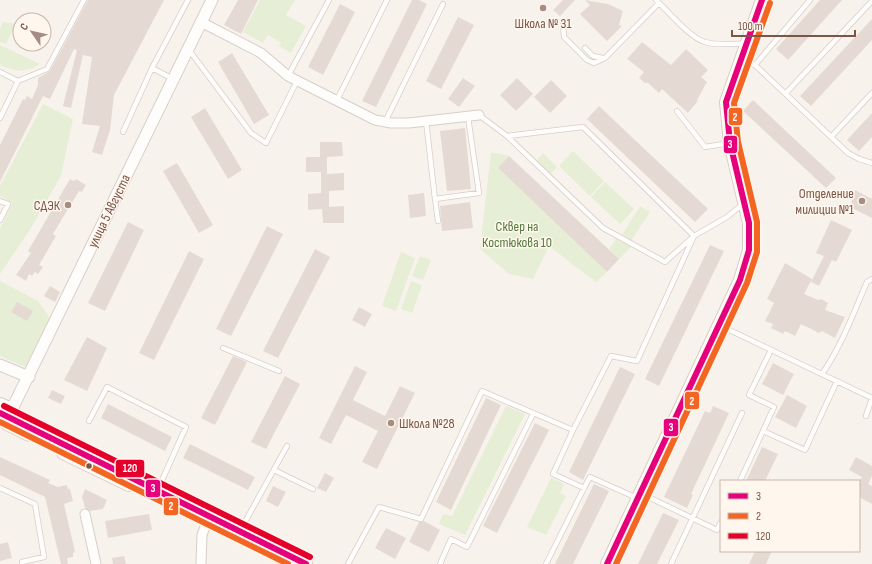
<svg xmlns="http://www.w3.org/2000/svg" width="872" height="564" viewBox="0 0 872 564" font-family="'Sofia Sans Condensed',sans-serif">
<style>
.green{fill:#e6efd5}
.building{fill:#e5dad3}
.lines{fill:none;stroke-linecap:round;stroke-linejoin:round}
.service-casing{stroke:#d7cec8;stroke-width:6}
.minor-casing{stroke:#d7cec8;stroke-width:11}
.tertiary-casing{stroke:#d7cec8;stroke-width:13}
.secondary-casing{stroke:#d8cdc8;stroke-width:14}
.service{stroke:#fefdfc;stroke-width:4.5}
.minor{stroke:#fefdfc;stroke-width:9}
.tertiary{stroke:#fefdfc;stroke-width:11}
.secondary{stroke:#fefdfc;stroke-width:12}
.bus-1-casing{stroke:#fff7ee;stroke-width:9}
.bus-2-casing{stroke:#fff7ee;stroke-width:9}
.bus-3-casing{stroke:#fff7ee;stroke-width:9}
.bus-1{stroke:#e5007d;stroke-width:6}
.bus-2{stroke:#f26522;stroke-width:6}
.bus-3{stroke:#e4002b;stroke-width:6}
.poi-dot{fill:#a68c81;stroke:#fff7ee;stroke-width:1.5}
.bus-dot{fill:#7a5548;stroke:#fff7ee;stroke-width:1.5}
.labels{text-anchor:middle;dominant-baseline:central;stroke-width:3;stroke-linejoin:round;paint-order:stroke}
.poi-label{font-size:14px;fill:#7a5548;stroke:#fff7ee;text-anchor:end}
.street-label{font-size:14px;fill:#7a5548;stroke:#fff7ee}
.park-label{font-size:14px;fill:#547a3c;stroke:#fff7ee}
.line-badge{stroke:#fff7ee;stroke-width:1.5}
.badge-label{font-size:11px;text-anchor:middle;font-weight:bold;fill:#fff}
</style>
<rect width="100%" height="100%" fill="#f8f2ec"/>
<!-- green -->
<path class="green" d="M260,0H295L286,15L306,26L291,53L279,46L281,43L268,35L263,43L243,32Z
M3,22L16,24L6,44L0,42V29Z
M0,45L40,64C26,73 15,72 0,65Z
M43,104L73,119L61,176L31,228L0,274V229L12,203L0,196V186Z
M573,151L604,181L590,196L559,166Z
M491,152L509,156L498,168L607,272L596,282L549,246L533,279L509,274L480,249Z
M543,153L557,167L550,174L536,161Z
M605,182L634,209L620,224L591,197Z
M640,206L650,212L631,241L622,235Z
M618,236L633,245L619,259L609,249Z
M401,252L415,258L396,311L382,306Z
M420,256L431,260L423,280L412,276Z
M0,281L38,301L50,318L25,367L0,356Z
M411,281L422,285L412,313L401,309Z
M506,406L525,414L465,535L439,524L443,514L452,516Z
M551,478L564,484L560,493L566,496L546,535L527,527Z"/>
<!-- building -->
<path class="building" d="M88,0H164L114,95L110,130L102,155L92,152L100,126L82,124L92,57L83,55L71,108L63,106L77,50L74,49L50,99L43,96L0,182V145L23,99L25,100L27,96L32,99L38,85V78L50,71Z
M238,0H258L241,34L224,25Z
M412,0H419L427,4L376,107L362,101Z
M563,0H575L560,16L553,10Z
M585,0L608,4L623,11L619,25L622,26L607,41L580,14L590,5Z
M820,0H842L788,60L776,49Z
M340,4L355,12L323,75L308,67Z
M458,17L474,25L441,89L426,81Z
M872,19V40L811,106L800,96Z
M642,42L671,65L686,49L708,70L701,77L707,82L697,100L698,101L688,113L662,89L659,93L648,83H645L639,78L644,72L627,59Z
M232,53L269,115L254,124L218,62Z
M463,78L475,86L459,107L448,99Z
M517,78L533,94L516,111L500,95Z
M551,80L567,96L550,113L534,97Z
M753,100L836,178L826,188L743,111Z
M599,106L708,209L695,222L587,119Z
M205,108L242,170L228,179L191,117Z
M872,113V137L859,151L847,140Z
M465,128L471,189L447,191L440,131Z
M320,142H342L343,156L327,157V174L344,173V190L329,191V207L344,206V223H323L322,209L308,210V194L321,193V172H306V157H320Z
M509,156L619,259L607,272L498,168Z
M177,163L213,225L199,233L163,171Z
M70,179L74,181L76,179L86,185L82,192L79,191L53,234L56,236L39,265L43,267L38,274L35,272L32,276L29,274L26,281L16,275L31,253L28,251Z
M855,190L872,199V218L850,207Z
M424,193L426,216L410,218L408,195Z
M470,202L473,228L442,231L440,206Z
M831,220L852,230L836,262L832,260L819,286L811,282L824,256L816,253Z
M128,222L144,230L105,311L88,303Z
M267,226L283,234L231,336L216,329Z
M710,245L724,251L659,386L645,379Z
M315,249L330,257L278,358L263,351Z
M189,251L204,259L154,360L139,353Z
M785,263L812,279L804,294L818,300L821,299L828,303L825,310L845,317L835,338L822,331L819,333L801,324L795,336L785,331L783,334L771,328L773,324L765,321L774,303L767,299Z
M50,286L60,292L55,302L44,296Z
M17,302L33,311L27,321L11,312Z
M359,307L372,314L365,327L352,320Z
M87,337L107,348L87,391L64,380Z
M233,356L247,362L215,425L201,418Z
M773,363L794,374L783,395L762,384Z
M355,366L367,372L353,400L385,416L400,386L415,393L377,469L362,462L378,431L346,415L331,444L319,438Z
M620,367L635,374L583,480L569,472Z
M285,376L300,384L266,449L251,442Z
M52,390L65,396L61,404L48,398Z
M787,395L807,406L796,428L775,417Z
M486,398L501,405L451,510L436,502Z
M108,404L172,437L165,451L101,418Z
M713,406L729,413L691,494L693,495L687,508L664,497L705,411L710,413Z
M535,423L549,430L497,533L483,526Z
M190,444L255,477L248,490L183,458Z
M762,447L778,454L765,481H746Z
M0,457L50,480L48,483L58,487L67,485L68,489H70L73,501L64,504L75,552L73,553V557L67,558L68,564H61L45,497L0,475Z
M856,457L872,466V476L868,484L872,486V504L859,497V482L862,477L849,470Z
M325,473L334,478L326,492L317,488Z
M594,484L609,491L573,564H555Z
M273,486L286,492L278,507L266,501Z
M85,489L107,500L103,509L90,511L85,508L82,497Z
M663,513L679,520L657,564H638Z
M149,514L152,530L108,538L105,521Z
M424,521L440,530L429,552L409,542L419,522Z
M386,528L406,538L395,559L375,548Z
M8,542L12,558L0,561V544Z
M755,551H772L766,564H749Z
M124,556L126,564H113L112,558Z"/>
<g class="lines">
<defs>
<path id="service" d="M656,0C668,11 690,38 705,42C717,46 733,43 746,44
M563,23L564,37L587,60L594,63L605,58L659,3
M585,48L593,56L603,58
M189,50L251,133L266,143L297,81
M741,62L755,65L848,153L859,159L872,163
M755,65L810,0
M152,68L173,79
M0,72L18,81L0,118
M288,76L329,0
M18,81L47,69L84,0
M786,93L872,1
M337,100L387,0
M677,111L705,147L730,143
M479,115L507,136L583,127L694,236L727,217L743,204
M426,121L435,199
M385,122L443,4
M123,132L152,68L188,0
M507,136L603,228L665,262L693,237
M831,137L872,93
M0,201L8,204L0,220
M438,221L435,199L479,193L468,117
M719,325L872,398
M223,348L279,371
M822,374C842,345 853,314 867,282L872,279
M866,416L872,398
M89,421L107,387L186,427L158,489
M573,430L611,356L637,361L694,236
M763,431L805,450L837,381
M274,470L313,489
M740,481L774,407L749,395L771,350
M0,488L35,504L44,557L22,562V564
M642,494L717,530L721,522
M240,531L287,446
M348,564L379,507L421,519L482,391L573,430L553,474L584,488L590,477L637,498
M440,564L451,539L467,547L533,414
M546,564L584,488
M671,564L742,413"/>
<path id="minor" d="M201,22L261,53L288,76L375,120L391,123H409L479,115
M85,514L96,564
M201,564L202,535L209,516"/>
<path id="tertiary" d="M0,365L29,377
M12,409L212,0
M12,410L6,424L28,435"/>
<path id="secondary" d="M0,404L12,409L20,424
M0,413L306,564
M63,453L129,485
M607,564L740,280L749,250V223L730,143L726,102L762,0"/>
</defs>
<!-- service casing -->
<use href="#service" class="service-casing"/>
<!-- minor casing -->
<use href="#minor" class="minor-casing"/>
<!-- tertiary casing -->
<use href="#tertiary" class="tertiary-casing"/>
<!-- secondary casing -->
<use href="#secondary" class="secondary-casing"/>
<!-- service -->
<use href="#service" class="service"/>
<!-- minor -->
<use href="#minor" class="minor"/>
<!-- tertiary -->
<use href="#tertiary" class="tertiary"/>
<!-- secondary -->
<use href="#secondary" class="secondary"/>
<defs>
<path id="bus-1" d="M0,413L306,564
M607,564L740,280L749,250V223L730,143L726,102L762,0"/>
<path id="bus-2" d="M0,422L288,564
M616,564L747,283L757,252V222L738,142L734,103L770,3"/>
<path id="bus-3" d="M4,406L310,557"/>
</defs>
<!-- bus-1 casing -->
<use href="#bus-1" class="bus-1-casing"/>
<!-- bus-2 casing -->
<use href="#bus-2" class="bus-2-casing"/>
<!-- bus-3 casing -->
<use href="#bus-3" class="bus-3-casing"/>
<!-- bus-1 -->
<use href="#bus-1" class="bus-1"/>
<!-- bus-2 -->
<use href="#bus-2" class="bus-2"/>
<!-- bus-3 -->
<use href="#bus-3" class="bus-3"/>
</g>
<!-- markers -->
<g class="poi-dot">
<circle cx="543" cy="8" r="4"/>
<circle cx="862" cy="201" r="4"/>
<circle cx="68" cy="205" r="4"/>
<circle cx="391" cy="423" r="4"/>
</g>
<circle class="bus-dot" cx="89" cy="466" r="3.5"/>
<g class="labels">
<!-- poi labels -->
<g class="poi-label">
<text x="543" y="23" text-anchor="middle">Школа № 31</text>
<text x="854" y="193">Отделение<tspan x="854" dy="16">милиции №1</tspan></text>
<text x="60" y="205">СДЭК</text>
<text x="399" y="423" text-anchor="start">Школа №28</text>
</g>
<!-- street labels -->
<g class="street-label">
<text transform="translate(109 211) rotate(-64)">улица 5 Августа</text>
</g>
<!-- park labels -->
<g class="park-label">
<text x="517" y="226">Сквер на<tspan x="517" dy="16">Костюкова 10</tspan></text>
</g>
</g>
<g class="line-badge">
<rect x="728" y="107" width="15" height="19" rx="4" fill="#f26522"/>
<rect x="723" y="135" width="15" height="19" rx="4" fill="#e5007d"/>
<rect x="684" y="391" width="16" height="19" rx="4" fill="#f26522"/>
<rect x="663" y="418" width="16" height="19" rx="4" fill="#e5007d"/>
<rect x="115" y="459" width="30" height="19" rx="4" fill="#e4002b"/>
<rect x="145" y="479" width="16" height="19" rx="4" fill="#e5007d"/>
<rect x="163" y="497" width="16" height="19" rx="4" fill="#f26522"/>
</g>
<g class="badge-label">
<text x="735" y="121">2</text>
<text x="730" y="148">3</text>
<text x="692" y="405">2</text>
<text x="671" y="431">3</text>
<text x="130" y="472">120</text>
<text x="153" y="492">3</text>
<text x="171" y="510">2</text>
</g>
<!-- legend -->
<rect x="720" y="480" width="140" height="72" fill="#fff7ee" stroke="#cab6ac"/>
<rect x="728" y="493" width="20" height="6" fill="#e5007d" stroke="#cab6ac"/>
<text x="756" y="500" font-size="12" fill="#7a5548">3</text>
<rect x="728" y="513" width="20" height="6" fill="#f26522" stroke="#cab6ac"/>
<text x="756" y="520" font-size="12" fill="#7a5548">2</text>
<rect x="728" y="533" width="20" height="6" fill="#e4002b" stroke="#cab6ac"/>
<text x="756" y="540" font-size="12" fill="#7a5548">120</text>
<!-- north arrow -->
<g transform="translate(32 32) rotate(304)"><circle r="19" fill="#fff7ee" stroke="#cab6ac"/>
<path d="M0-3L7 15L0 10L-7 15Z" fill="#a68c81"/>
<text y="-6" font-size="11" font-weight="bold" text-anchor="middle" fill="#7a5548">С</text>
</g>
<!-- scale -->
<path d="M732 30v6h123v-6" fill="none" stroke="#7a5548" stroke-width="2"/>
<text x="738" y="30" font-size="12" fill="#7a5548" stroke="#fff7ee" stroke-width="3" paint-order="stroke">100 m</text>
</svg>
